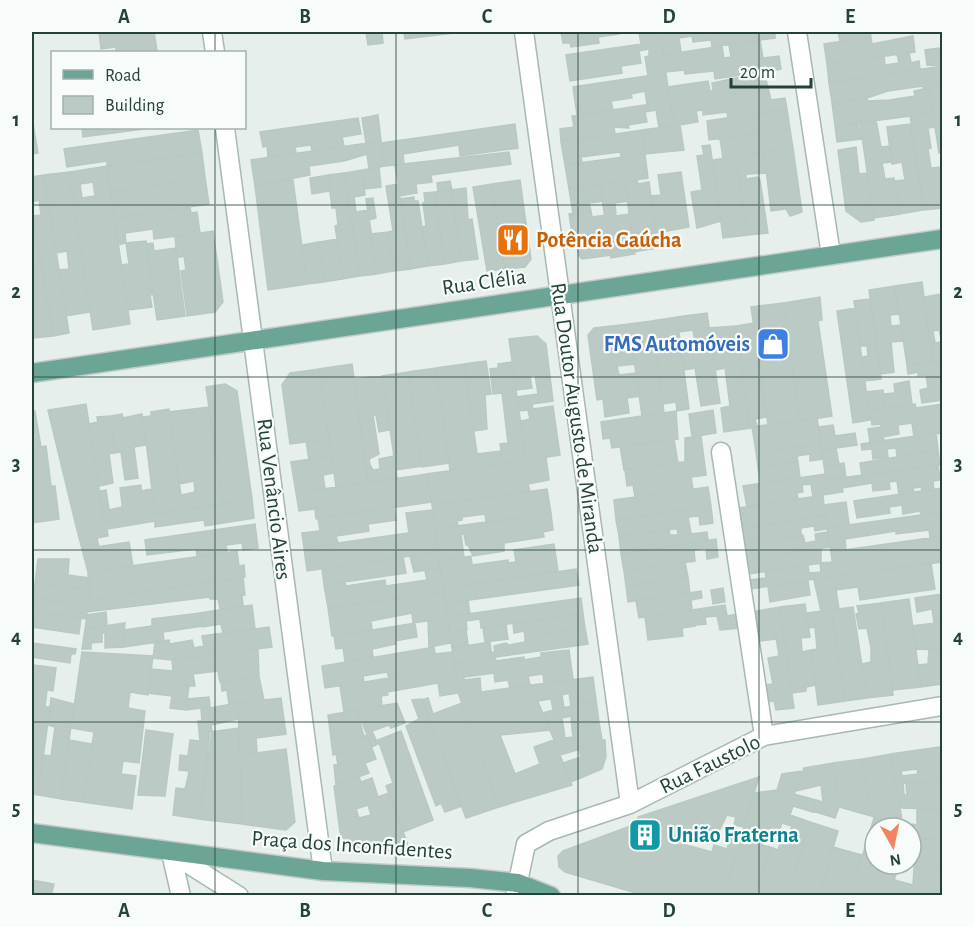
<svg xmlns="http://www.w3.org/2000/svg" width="974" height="927" viewBox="0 0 974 927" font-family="'Alegreya Sans',sans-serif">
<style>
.building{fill:#bbcac4;stroke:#b8c9c2;stroke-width:1.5;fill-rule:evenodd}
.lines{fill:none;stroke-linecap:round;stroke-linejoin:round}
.minor-casing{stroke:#a8b8b2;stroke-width:21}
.major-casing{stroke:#c2cac8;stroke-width:21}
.minor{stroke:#fff;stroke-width:18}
.major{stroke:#6aa596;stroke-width:18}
.grid{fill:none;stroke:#24423a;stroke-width:1.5;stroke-opacity:0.55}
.labels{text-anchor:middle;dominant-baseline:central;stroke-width:4.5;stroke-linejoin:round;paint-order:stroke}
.food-label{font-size:22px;font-weight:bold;fill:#c56008;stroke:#f7fbf9;text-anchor:start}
.street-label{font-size:22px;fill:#24423a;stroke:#f7fbf9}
.shop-label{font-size:22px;font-weight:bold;fill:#366cbe;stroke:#f7fbf9;text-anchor:end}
.culture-label{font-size:22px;font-weight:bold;fill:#0d838f;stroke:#f7fbf9;text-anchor:start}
.neatline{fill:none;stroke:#24423a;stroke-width:2}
.grid-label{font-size:20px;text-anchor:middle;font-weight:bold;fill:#24423a}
</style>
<rect width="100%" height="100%" fill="#e6efeb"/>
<!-- building -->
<path class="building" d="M99,32H154L157,50L116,52V47L101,49Z
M366,32H382L383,43L368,45Z
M410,32H453V33L405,39L404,34Z
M561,32H620L619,34L598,37L599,43L571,47L570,43H563Z
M639,32H660L662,41L641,44Z
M660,32H775V38L712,47L711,40L693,42L692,36L679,38L681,52L663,55Z
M838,32H870L871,37L840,41Z
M913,36L915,52L827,64L824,44L871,37L872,44Z
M760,40L763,58L779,56L781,69L715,79L714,71L685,74L684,70L666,72L663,55L722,46L724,58L731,57L729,45Z
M662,41L666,73L648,76L645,57L649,56V49L639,51L641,63L621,66L622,73L570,81L566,55Z
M939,48L942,66L927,65L925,50Z
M909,52L911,63L919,61L920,69L829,83L827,64L884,56L885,65L899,63L897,54Z
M942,66V87L923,89V86L888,91L870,97L832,103L829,83Z
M764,72L771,100L785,98L787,109L728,118L727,112L703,115V110L696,111L698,122L674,126L668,87L708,81L710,91H713L712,83Z
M666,73L670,101L647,105L645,91L631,94L632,98L611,101L613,110L577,115L573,87Z
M941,87L942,152L939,153L929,88Z
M929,88L933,113L835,126L832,103L867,98L868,101L890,100L915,96L914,91Z
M670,101L674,126L659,128L656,110L645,112L647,122L628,125L629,128L614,127L615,134L561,142L560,129L574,127L572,116Z
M787,109L790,129L709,140L707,121Z
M933,113L935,127L928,128L931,148L928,149L931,168L941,167L942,208L924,210L910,116Z
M378,115L381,141L366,143L362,118Z
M358,118L361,134L342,137L344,146L312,151L311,145L295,147L296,153L268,157L267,146L263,147L260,132Z
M876,120L881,147L890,146L892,162L882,163L885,179L894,178L900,214L874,218L860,123Z
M858,123L861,139L837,142L835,126Z
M33,124L38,153L32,154V125Z
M515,124L518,148L460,156L459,145L403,154L404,164L385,166L382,143Z
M910,124L923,210L900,214L895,181L905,180L902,162L892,164L887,127Z
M680,125L684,150L645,154L642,130Z
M82,128H152L83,137Z
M790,129L793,148L723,158L720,139Z
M198,130L202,153L107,166V161L67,167L64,149Z
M642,130L645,154L621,157L620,152L581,157L582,163L565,165L561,142Z
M381,141L385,166L369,169L367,154L344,161L309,166L310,175L255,186L251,160Z
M710,145L721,221L697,228L691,192L702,190L697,156L704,155L702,146Z
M856,147L859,174L867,173L874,220L861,222L846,211L838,150Z
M793,148L802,212L790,216L786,209L771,211L764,152Z
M509,152L511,164L431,175L432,182L416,184L417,193L400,196L395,165Z
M764,152L767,173L746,174V179L758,177L760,180L768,233L748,235L735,156Z
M202,153L205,177L111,192L107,166Z
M645,154L648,178L569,189L565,165Z
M735,156L748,235L723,238L713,160Z
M107,166L130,324L93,330L69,172ZM93,182L95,196L82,198L80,184Z
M379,167L381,187L365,189L362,170Z
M362,170L365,195L354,197L356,212L368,210L377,274L360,276L344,173Z
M69,172L90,312L66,316L59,270L69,269L67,251L56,253L44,175Z
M681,172L689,227L656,233L651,196L661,195L658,175Z
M344,173L360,276L343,279L335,226L338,225L336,208H332L328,175Z
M44,175L69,333L53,336L33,216L41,215L39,200L32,202V177Z
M328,175L330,191L312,194L310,178Z
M205,177L209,204L114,218L111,192Z
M637,179L638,184L649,182L658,248L634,252L625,181Z
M293,180L307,284L268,290L255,186Z
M520,180L531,259L525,267L505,269L492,184Z
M450,181L452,190L438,192L437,183Z
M625,181L628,201L615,203L616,216L629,214L635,254L611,258L600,185Z
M398,184L411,269L394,271L388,232L393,231L386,186Z
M492,184L505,269L487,271L473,187Z
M600,185L603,201L589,203L591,211L573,214L569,189Z
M466,188L468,220L472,219L478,259L461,261L451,190Z
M451,190L461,261L444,264L435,192Z
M435,192L444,264L428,266L422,227L426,226L423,203L425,202L424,193Z
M414,197V201H418L428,266L411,269L400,199Z
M373,198L376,218L369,220L366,199Z
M190,207L191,213L197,212L200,233L154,239L153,229L125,233L126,243L118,245L114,218Z
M591,211L592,217L605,215L611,255L582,259L579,256L577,246H574L569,214Z
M35,226L53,336L33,338L32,227Z
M213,231L223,302L215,312L187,316L181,271L186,270L184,256L177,258L175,237Z
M388,232L394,271L377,274L371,234Z
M337,239L343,279L324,282L319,242Z
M146,241L154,294L150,295L152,307L128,310L121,265L129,264L126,243Z
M319,242L324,282L307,284L302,245Z
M153,243L154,251L176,248L185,316L157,320L146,244Z
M922,282L933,362L907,365L895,286Z
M894,286L898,314L890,315L891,326L900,325L902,341L891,342L894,372L881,374L869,290Z
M942,294V342L939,330L933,331L935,343L930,344L924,297Z
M820,297L822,320L818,321L832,416L800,421L783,303Z
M870,299L881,379L865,381L862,357L868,356L867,346H860L854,301Z
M783,303L800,421L768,425L751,307Z
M855,308L870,420L853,423L837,311Z
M707,313L720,403L701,406L695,368L684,370L680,344L695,341L693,330L679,332L677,317Z
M677,317L689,409L677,411L676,402L663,404L652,321Z
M652,321L664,413L642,416L629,324Z
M753,323L766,417L755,419L757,427L750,428L736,326Z
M629,324L635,364L617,366L619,375L636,373L640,396L627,398L629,413L605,417L603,399L597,400L588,335L594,328Z
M736,326L750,428L724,432L721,408L730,406L725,368L715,370L709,328Z
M537,336L546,344L553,401L532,404L533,409L553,406L560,455L526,460L521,421L530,419L528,410L519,411L517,397L538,394L535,375L530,376L532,388L516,390L509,339Z
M941,342L942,361L933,362L930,344Z
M486,361L491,394L485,395L487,429L474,431L464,364Z
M942,361V400L922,403L920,390L928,388L926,375L918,376V372L908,374L907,365Z
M512,362L526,460L503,463L500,444L508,443L502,393L493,394L490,369L498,368V364Z
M352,364L368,482L336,487L319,369Z
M464,364L479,467L450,470L436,368Z
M436,368L449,463L422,467L408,372Z
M319,369L326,417L287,422L282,385L290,373Z
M408,372L422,466L396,470L382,376Z
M370,377H382L390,430L379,432L376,415H373L379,454L369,459L370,465L373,470L380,469L379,459L394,456L397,478L368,482L354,379Z
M909,381L912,404L885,408L884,394L895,393L894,384Z
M225,384L237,391L252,499L223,504L206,387Z
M883,390L885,408L868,411L866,392Z
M86,404L104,522L76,526L48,410Z
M915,404L916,408L942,404V433L914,437L912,423L898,425L899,434L883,437L884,441L870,443L868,429L881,427V424L872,425L870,410Z
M209,407L223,504L183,510L181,495L195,492L194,481L179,484L169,412Z
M169,409L183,510L155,514L143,417L151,416V412Z
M713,410L716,433L692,437L689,414Z
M35,411L41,447L46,446L51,486H55L59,519L32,523V412Z
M676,411L678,439L612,448L610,438L603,439L601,422Z
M122,414L123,418L142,414L146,445L134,447L138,478L125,480L121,452L115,453L110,416Z
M110,416L115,453L109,454L113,483L99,486L89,424L98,422L97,417Z
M326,417L329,439L290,444L287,422Z
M817,418L821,444L756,452L752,427Z
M833,425L835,436L855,433L857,445L822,450L819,427Z
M936,433L938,450L897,456L896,448L887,449L888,457L873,459L872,449L862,450L861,444Z
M701,436L704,459L685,462V438Z
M329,439L331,456L309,460L306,441Z
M674,439L678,463L624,470L620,446Z
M821,444L823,459L810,461V454L797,456L798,462L758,467L756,452Z
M836,448L839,464L824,466L822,450Z
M938,450L940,465L862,476L860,463Z
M501,451L503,463L479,467L477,454Z
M331,456L334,473L323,475L325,489L296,493L291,462Z
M546,457L549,480L528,484L530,492L432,505L427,474Z
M704,459L706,475L691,477L693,489L635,497L633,485L627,486L625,470Z
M798,462L800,478L760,483L758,467Z
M844,463L846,478L826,480L824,466Z
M938,465L940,480L933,481L934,490L922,491L921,487L913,488L914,492L899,495L897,481L889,482L890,489L873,491L872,483L842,488L843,492L823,495L822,490L827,489L826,480Z
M427,474L431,502L316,519L315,509L299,511L296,493Z
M825,474L827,489L822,490L823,495L813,497L811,484L802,485L803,492L797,493L798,499L747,507L743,486Z
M141,485V491L152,489L155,514L124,519L120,488Z
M708,487L711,506L616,520L614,500Z
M942,488V512L921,515L920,511L903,514L902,505L889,507L890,513L857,518L854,501Z
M547,489L551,513L486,523L485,514L462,517V520L457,521L458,526L435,529L432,505Z
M106,490L109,510L122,507L124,519L104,522L100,491Z
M823,495L825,515L742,529L739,508Z
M252,499L254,518L205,526L204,520L155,527V521L107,529L108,536L97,538L99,547L82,549L76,526Z
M846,502L849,524L827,528L824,505Z
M711,506L713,523L700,525L699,516L688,517L690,527L619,536L616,520Z
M394,507L396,520L368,524L369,531L336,536L338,543L304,548L302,533L320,531L318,518Z
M432,510L435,529L409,533L406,513Z
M942,512L941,535L930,537L929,530L896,534V531L845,539L846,550L831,552L827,528Z
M551,513L553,530L543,532L544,537L504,543V551L473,556L468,545H466L464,534H461L464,557L439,561L435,529Z
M825,515L827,529L815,531L814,526L801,528V536L745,545L742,529Z
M255,524L258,548L243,550L242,543L226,545L227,552L197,556L196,549L147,555L145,540Z
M690,527L691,534L707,532L708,540L621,554L619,536L669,529L670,535H678L677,529Z
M435,529L438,552L307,571L304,548Z
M827,532L830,547L747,559L745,545L803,535L805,543L816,541L815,534Z
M942,536V562L834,576L831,552Z
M716,539L718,557L707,559L706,548L694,550L695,561L624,571L621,554Z
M129,542L133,566L88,572L82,549Z
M554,544L558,571L444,588L439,561L471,556L472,565L508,560V563L516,562L514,550Z
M821,548V563L749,574L747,559Z
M237,551L239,566L244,565L245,577L89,600L88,572Z
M438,552L440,568L414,572L410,556Z
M403,557L406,573L324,585L322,569Z
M38,559H69L68,575L89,578L90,590L35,583Z
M685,562L688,577L626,586L624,571Z
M832,562L834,576L751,589L750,580L766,578L765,571L808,565L809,573L821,572L820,563Z
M931,563L935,589L860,600L858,587L836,590L834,576Z
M440,568L444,592L328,608L324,585L345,582L346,586L385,580L386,586L427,580L425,571Z
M576,569L579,585L463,601L460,586Z
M834,576L839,609L821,611L814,580Z
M243,577L245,595H242L243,606L220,609L218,599H210V597L87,612L89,600Z
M688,577L690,593L628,602L626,586Z
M808,581L810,595L770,602L768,587Z
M35,583L90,590L88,605L33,598Z
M460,586L463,601L446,604L444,588Z
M723,588L725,602L713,604L711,590Z
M701,591L702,598L691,600L692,610L639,618L636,601Z
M444,592L447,618L413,623L412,613L371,621L372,630L332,636L328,608Z
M942,594V622L934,623L932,609L917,612L915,598Z
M33,598L88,605L86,619L32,611Z
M581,598L583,613L481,628L480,619L466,621L467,630L450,633L447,617Z
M909,599L921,687L893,690L881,603Z
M468,600L470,614L447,617L446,604Z
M881,603L893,695L867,698L862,664L871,662V648L867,628L859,629L856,614L859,613L857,606Z
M805,604L810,637L801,638L802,652L811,650L816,685L806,687V691L792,693L780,607Z
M252,605L255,629L223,633L221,624L202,627L200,613Z
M725,605L727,616L738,614L740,628L720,630L717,616L705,617L706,624L697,625L696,618L695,626L682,628L683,636L648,640L645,617Z
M780,607L794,708L776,710L774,701L767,702L765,685L773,684L768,658L779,656L775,631V639L760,641L756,611Z
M853,607L867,698L845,701L831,610Z
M831,610L845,701L818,705L811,650L817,649L815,627L809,628L807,613Z
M32,611L81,618L79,634L32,627Z
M106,612L107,625L85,629L87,615Z
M200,613L202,626L163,632L164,641L123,647L124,630L152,626V619Z
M583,613L585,628L525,637L524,631L514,633L513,624Z
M447,618L451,643L429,647L428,621Z
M942,622V650L916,649L912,626Z
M125,623L123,647L105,648V633H102V642L91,643V649H82L85,629Z
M415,623L417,637L395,641L396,644L372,649L373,657L345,662L343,648L336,649L334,636Z
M506,625L508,639L485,642L483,628Z
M269,627L272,647L172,660L153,658L155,642L169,640L170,644L192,640L194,648L204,646L202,636Z
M585,628L588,644L454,663L452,648L490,642L491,652H495L494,646L506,643L509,645L525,642V637Z
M466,630L468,645L452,648L450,633Z
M32,643L76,649L75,654H71L70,663L32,657Z
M434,647L435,654L452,652L454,667L389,678L387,672L363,676L364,682L325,688L322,666Z
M258,649L259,677L220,682L218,671L193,674L195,686L150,683L152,669L173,671L172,660Z
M929,649L942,650V684L921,687L918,665L928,664Z
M569,650L573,679L544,683L543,674L528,676L530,685L510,688L508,680L495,682L494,673L464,677V680L480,678L481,692L459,695L454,663L495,657L496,661L524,657V660L541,657V653Z
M82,652L153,656L148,695L130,692L128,708L145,711L139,763L123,761L121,774L136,776L132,809L83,802L94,732L71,728Z
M33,665L56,668L53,691L47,690L45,707H50L38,795L32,794Z
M454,667L459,693L440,696L438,683L387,692L388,695L381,696L382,706L344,712L340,686Z
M259,677L264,700L229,705L227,690L222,691L221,682Z
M593,677L596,700L571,706L569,693L562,695L564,708L553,710L551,699L538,701L531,685Z
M150,683L189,686L186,710L170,708L172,696L148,693Z
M531,685L550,730L500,735L515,774L540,764L534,747L554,740L572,785L499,807L459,695Z
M209,697L210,707L186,710L187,699Z
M51,698L74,704L61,799L38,795L43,755L51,756L55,727L48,725Z
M281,698L286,734L256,738L257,752L240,755L238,703Z
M428,698L433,714L462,703L499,807L466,818L422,700Z
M422,699L462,806L445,812L441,803L436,806L406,726L419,719L412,700Z
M596,700L599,722L572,729L571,716L562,718L564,731L552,735L542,713Z
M238,703L239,719L211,725L209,708Z
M397,703L405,723L391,728L389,725L372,731L378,744L372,747L357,710Z
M201,708H209L212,732L199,819L173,815L176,788L185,789L188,777L189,771L179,770L180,755L188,756L190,740L200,741L198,721H202Z
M357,710L364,737L351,742L353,747L333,755L328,715Z
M599,722L602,740L597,744L560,755L552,735L564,731L565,738L573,737L572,729Z
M239,728L242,824L199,819L210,732Z
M146,730L173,734L165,796L138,795Z
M401,731L433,820L403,832L386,786L393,783L378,740Z
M367,735L376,759L365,763L369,773L336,785L334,765H338L336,754L353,747L351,742Z
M69,740L92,744L83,802L61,799Z
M602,740H605L606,757L602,769L571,782L563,763L581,757L579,750L597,744Z
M939,747L942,750V781L896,784L891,754ZM917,769L918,774L902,776L901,771Z
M286,749L295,822L286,830L242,824L240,755Z
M891,754L903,826L871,816L862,759Z
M862,759L864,772L871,816L839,807L833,763Z
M833,763L839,807L823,802L821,785L796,791L804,768Z
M803,771L794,794L816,800L813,812L793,806L790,815L810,822L804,842L788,837L792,826L782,823L778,835L744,826L754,793L777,790L782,774Z
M359,777L361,782L372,778L378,797L389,793L408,845L393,852L352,846L344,839L340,832L334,786ZM368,805L371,815L359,818L356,809Z
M759,777L744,827L734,825L736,817L727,815L719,831L711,828L710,832L703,830L700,837L685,833L682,844L712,852L714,845L727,849L730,839L741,837L724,896H646L565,872L559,867L558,856L563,851L636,824L638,817Z
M942,781V809L900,808L896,784H903L904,795H907L906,783Z
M816,800L839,807L835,818L813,811Z
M917,808L942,809V840L911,838L910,828L912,824L917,825Z
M874,818L910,828H875V864H899L890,894L892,896H850Z
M810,822L838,831L819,896H789Z
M744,826L765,832L762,845L770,847L756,896H724Z
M783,836L804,842L789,896H756L770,847L778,850Z
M911,838L942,840V869L914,868L916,851H911Z
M833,847L862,855L850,896H819Z
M914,868L942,869V896L890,894L894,880L913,885Z
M32,880L54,884L51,896H32Z"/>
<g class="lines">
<defs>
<path id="minor" d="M212,32L215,52
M524,32L630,804
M797,32L831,255
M225,128L323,871
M721,452L764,736
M171,853L239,896
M171,853L181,896
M515,896L526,844L549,831L630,804L764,736L942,706"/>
<path id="major" d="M32,373L942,239
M32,833L323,871L470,878L518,883L551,896"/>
</defs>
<!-- minor casing -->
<use href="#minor" class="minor-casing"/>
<!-- major casing -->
<use href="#major" class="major-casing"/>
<!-- minor -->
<use href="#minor" class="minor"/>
<!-- major -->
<use href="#major" class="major"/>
</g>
<!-- grid -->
<path class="grid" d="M215,32V52M396,32V896M578,32V896M759,32V896M215,128V896M32,205H942M32,377H942M32,550H942M32,722H942"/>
<!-- icons -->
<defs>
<symbol id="restaurant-square" viewBox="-11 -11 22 22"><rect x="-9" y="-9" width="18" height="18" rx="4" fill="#e8710a" stroke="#f7fbf9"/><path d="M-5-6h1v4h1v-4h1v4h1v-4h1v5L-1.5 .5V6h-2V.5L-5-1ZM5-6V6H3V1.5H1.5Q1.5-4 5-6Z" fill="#fff"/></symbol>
<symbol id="shop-square" viewBox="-11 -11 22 22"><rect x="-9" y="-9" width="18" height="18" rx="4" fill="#3f7fe0" stroke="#f7fbf9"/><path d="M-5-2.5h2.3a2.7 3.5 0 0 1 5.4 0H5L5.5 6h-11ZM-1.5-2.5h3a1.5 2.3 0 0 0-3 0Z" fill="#fff"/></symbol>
<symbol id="building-square" viewBox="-11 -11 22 22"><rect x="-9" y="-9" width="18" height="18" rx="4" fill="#0f9aa8" stroke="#f7fbf9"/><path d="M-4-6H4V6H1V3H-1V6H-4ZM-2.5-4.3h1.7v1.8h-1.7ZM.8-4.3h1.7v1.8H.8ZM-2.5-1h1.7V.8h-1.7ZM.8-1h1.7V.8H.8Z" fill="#fff"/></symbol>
</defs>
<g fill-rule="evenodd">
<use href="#restaurant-square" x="494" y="221" width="38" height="38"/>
<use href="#shop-square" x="754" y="325" width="38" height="38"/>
<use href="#building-square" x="626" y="816" width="38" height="38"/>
</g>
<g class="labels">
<!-- food labels -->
<g class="food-label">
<text x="536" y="240">Potência Gaúcha</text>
</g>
<!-- street labels -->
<g class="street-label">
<text transform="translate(484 282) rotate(-8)">Rua Clélia</text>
<text transform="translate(577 418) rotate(82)">Rua Doutor Augusto de Miranda</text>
<text transform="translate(274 499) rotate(83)">Rua Venâncio Aires</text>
<text transform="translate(710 764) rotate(-26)">Rua Faustolo</text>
<text transform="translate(352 845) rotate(4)">Praça dos Inconfidentes</text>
</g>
<!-- shop labels -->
<g class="shop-label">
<text x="750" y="344">FMS Automóveis</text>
</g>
<!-- culture labels -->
<g class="culture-label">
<text x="668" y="835">União Fraterna</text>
</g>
</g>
<!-- border -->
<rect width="974" height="927" fill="none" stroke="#f7fbf9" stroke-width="66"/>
<!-- legend -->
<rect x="51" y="51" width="195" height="78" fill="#f7fbf9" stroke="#a3b1ad" stroke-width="1.5"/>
<rect x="63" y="70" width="30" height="9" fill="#6aa596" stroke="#a3b1ad" stroke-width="1.5"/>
<text x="105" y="81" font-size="18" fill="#24423a">Road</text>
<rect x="63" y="96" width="30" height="18" fill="#bbcac4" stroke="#a3b1ad" stroke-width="1.5"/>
<text x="105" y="111" font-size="18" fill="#24423a">Building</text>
<!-- north arrow -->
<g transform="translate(893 846) rotate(171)"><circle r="28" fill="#f7fbf9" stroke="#a3b1ad" stroke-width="1.5"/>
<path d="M0-4.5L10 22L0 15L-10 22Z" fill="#f4845f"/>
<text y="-9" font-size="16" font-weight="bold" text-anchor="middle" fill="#24423a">N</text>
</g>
<!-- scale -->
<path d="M731 78v9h80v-9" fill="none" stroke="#24423a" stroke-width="3"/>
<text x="740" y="78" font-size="18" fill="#24423a" stroke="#f7fbf9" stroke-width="4.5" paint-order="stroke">20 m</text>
<rect x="33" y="33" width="908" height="861" class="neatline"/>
<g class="grid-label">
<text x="124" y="23">A</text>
<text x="305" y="23">B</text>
<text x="487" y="23">C</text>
<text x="669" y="23">D</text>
<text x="850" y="23">E</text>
<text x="16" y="126">1</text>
<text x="958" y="126">1</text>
<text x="16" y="298">2</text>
<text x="958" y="298">2</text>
<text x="16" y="470">3</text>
<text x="958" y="470">3</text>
<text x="16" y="643">4</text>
<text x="958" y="643">4</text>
<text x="16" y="815">5</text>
<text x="958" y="815">5</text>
<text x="124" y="917">A</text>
<text x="305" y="917">B</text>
<text x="487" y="917">C</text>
<text x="669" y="917">D</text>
<text x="850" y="917">E</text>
</g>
</svg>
